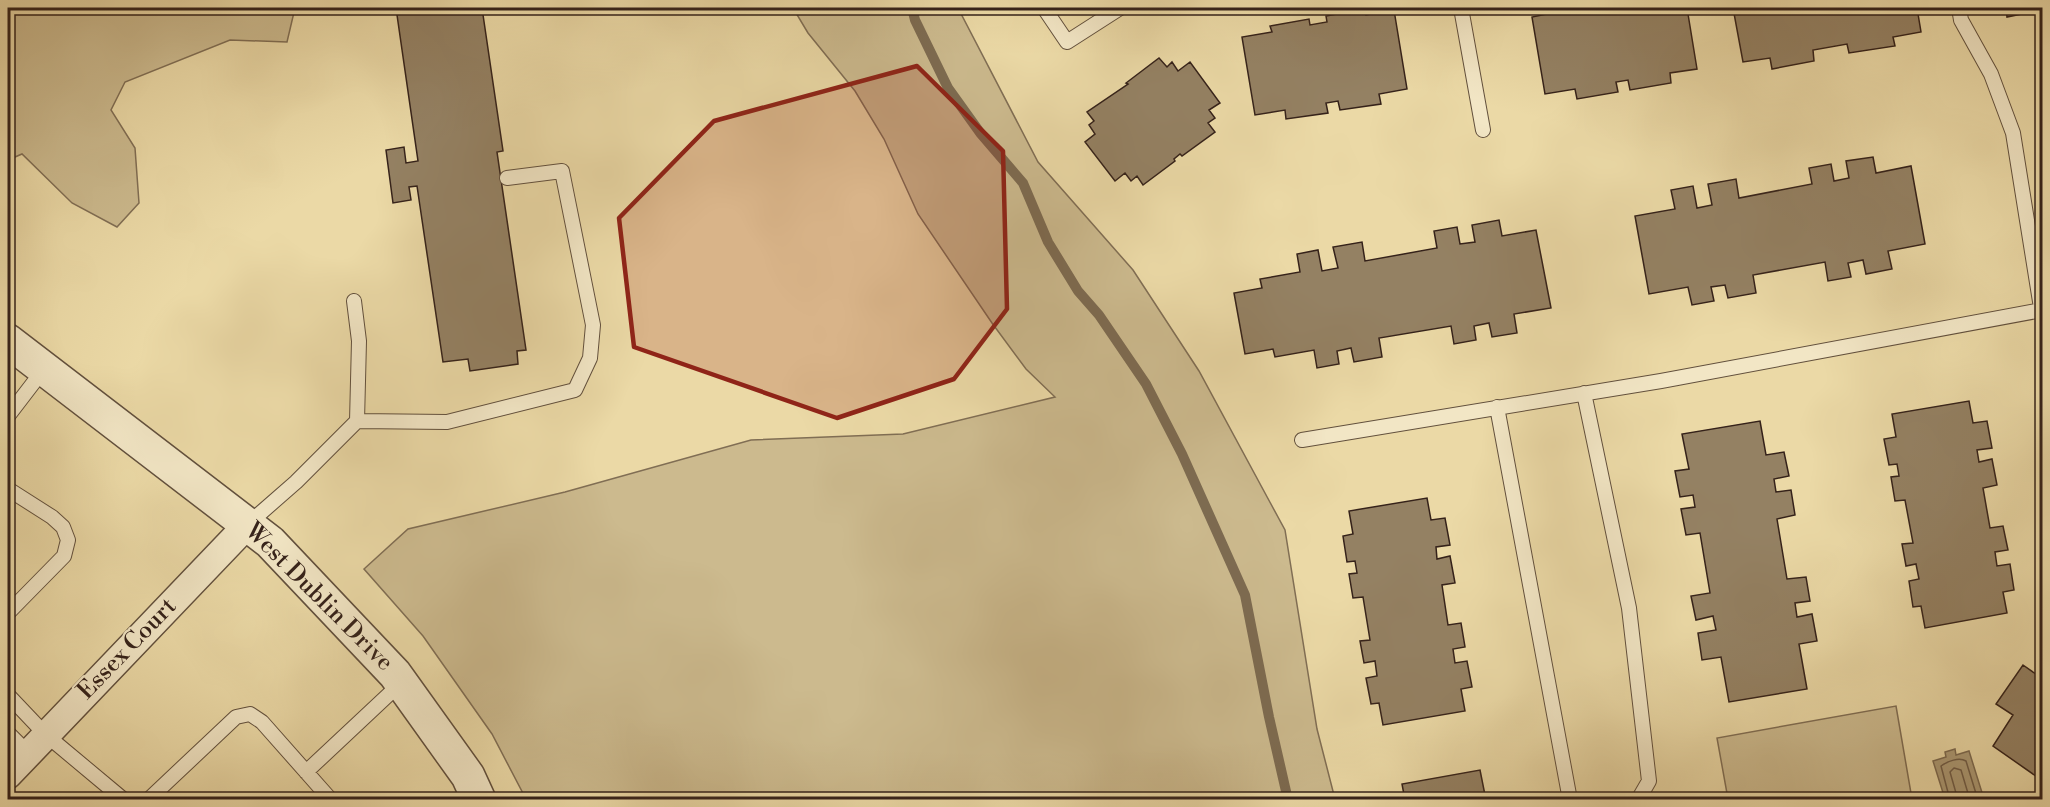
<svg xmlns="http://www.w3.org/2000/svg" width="2050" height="807" viewBox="0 0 2050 807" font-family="'Libre Bodoni',serif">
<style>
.green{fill:#ccba8e;stroke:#806e54;stroke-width:1.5}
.water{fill:#ad9b76;stroke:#7d6b51;stroke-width:1.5}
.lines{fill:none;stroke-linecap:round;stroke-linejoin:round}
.shore{stroke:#715e48;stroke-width:1.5}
.stream{stroke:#7d6b51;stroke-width:10}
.building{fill:#948163;stroke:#35221a;stroke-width:1.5}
.service-casing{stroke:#62503d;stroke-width:16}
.minor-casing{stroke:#62503d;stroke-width:30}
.tertiary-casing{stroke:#62503d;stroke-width:36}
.service{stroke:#f2e6c5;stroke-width:14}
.minor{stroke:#f2e6c5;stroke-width:27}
.tertiary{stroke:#f2e6c5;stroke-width:33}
.marked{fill:#8f2418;fill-opacity:0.2;stroke:#8f2418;stroke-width:4.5;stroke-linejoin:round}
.labels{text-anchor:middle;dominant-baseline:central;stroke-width:4.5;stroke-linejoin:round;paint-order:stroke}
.street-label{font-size:24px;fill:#35221a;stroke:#f2e6c5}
</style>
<rect width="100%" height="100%" fill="#ebd9a6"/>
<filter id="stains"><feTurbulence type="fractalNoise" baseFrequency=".00333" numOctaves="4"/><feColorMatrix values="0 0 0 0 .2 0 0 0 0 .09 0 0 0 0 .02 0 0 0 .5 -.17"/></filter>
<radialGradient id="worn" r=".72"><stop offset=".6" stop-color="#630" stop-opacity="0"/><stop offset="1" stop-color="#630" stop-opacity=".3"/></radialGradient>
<!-- green -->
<path class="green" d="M8,8H295L287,42L230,40L125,82L111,110L135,148L139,203L117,227L72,203L22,154L8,160Z
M793,8H958L1038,162L1133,270L1199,371L1285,530L1317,729L1335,799H526L492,734L423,636L364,569L408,529L565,492L751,440L903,434L1055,397L1026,369L992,323L918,214L884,139L855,91L808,33Z
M1896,706L1912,799H1728L1717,738Z"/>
<!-- water -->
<path class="water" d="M1955,749L1956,755L1969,751L1984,799H1945L1933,761L1946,757L1945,752Z"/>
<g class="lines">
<!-- shore -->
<path class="shore" d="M1950,800L1941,766C1948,761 1959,757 1966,761L1978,800
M1958,800L1950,772L1954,768L1961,770L1970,800"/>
<!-- stream -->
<path class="stream" d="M912,8L915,20L948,88L981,134L1023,183L1048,242L1078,291L1099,315L1146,384L1182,454L1245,595L1269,717L1288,800"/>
</g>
<!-- building -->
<path class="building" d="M396,8H482L503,151L497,152L526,350L517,351L518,364L470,371L468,359L443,362L417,186L409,187L411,200L393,203L386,150L404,147L406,163L418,161Z
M1561,8H1687L1697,69L1670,73L1671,83L1630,90L1628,80L1616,82L1618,92L1577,99L1575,89L1545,94L1532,17L1562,11Z
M1733,8H1917L1921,32L1893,37L1895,46L1849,53L1847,44L1813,50L1814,61L1772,69L1770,58L1743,62Z
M2006,8H2042V20L2039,21L2037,11L2007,17Z
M1365,9L1366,15L1394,10L1407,89L1379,94L1381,104L1340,110L1338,101L1326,103L1328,113L1286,119L1285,110L1255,115L1242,37L1272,32L1270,26L1309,19L1310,25L1327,22L1326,16Z
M1159,58L1167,67L1172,62L1178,71L1190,62L1220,103L1209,110L1215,118L1208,123L1215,132L1182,156L1180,154L1174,159L1175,161L1143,185L1137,176L1131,181L1125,173L1115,181L1085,142L1095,134L1089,125L1094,121L1087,112L1128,84L1126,83Z
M1873,157L1876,173L1911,166L1925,244L1888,251L1892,269L1866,274L1863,260L1848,263L1851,277L1828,281L1825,262L1753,275L1756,293L1728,298L1725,285L1711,287L1714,301L1692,305L1688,287L1649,294L1635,216L1675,209L1671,190L1693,186L1697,208L1712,205L1708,184L1736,179L1739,198L1812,184L1809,168L1831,164L1834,181L1849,178L1846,161Z
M1499,220L1502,236L1536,230L1551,308L1514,314L1517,333L1492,337L1489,323L1474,326L1476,340L1454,344L1451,326L1379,338L1382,357L1354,362L1351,348L1337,351L1339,364L1317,368L1314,350L1275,357L1273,349L1245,354L1234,293L1262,288L1260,279L1300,272L1297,254L1318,250L1322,271L1338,268L1333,247L1362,242L1365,261L1437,248L1434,231L1457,227L1460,244L1475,242L1472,225Z
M1969,401L1973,423L1987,421L1992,448L1977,450L1979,462L1992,459L1997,485L1983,488L1990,528L2003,526L2008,550L1995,552L1997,566L2010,564L2014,590L2003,592L2007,613L1925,628L1921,606L1913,607L1909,581L1919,579L1916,564L1906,566L1902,544L1913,543L1905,500L1895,501L1891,477L1899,476L1897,464L1889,465L1884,439L1896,437L1892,414Z
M1760,421L1766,455L1784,452L1789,476L1774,479L1776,492L1791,490L1795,515L1777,519L1787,579L1806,577L1810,601L1795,603L1797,617L1812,614L1817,641L1799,644L1807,689L1729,702L1721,657L1702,660L1698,633L1716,630L1713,616L1696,620L1691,596L1710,593L1700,533L1686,535L1681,509L1695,507L1693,495L1680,497L1675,471L1689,469L1682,434Z
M1427,498L1431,520L1445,518L1450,545L1436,547L1437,559L1450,556L1455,583L1442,585L1448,625L1461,623L1465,647L1453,649L1455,663L1467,661L1472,687L1461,689L1465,711L1383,725L1379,703L1371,704L1366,678L1377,676L1375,661L1364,663L1360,641L1370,640L1363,597L1353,598L1349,574L1357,573L1355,561L1347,562L1343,536L1353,534L1349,511Z
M2023,665L2040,677L2042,673V775L2040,779L1993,746L2013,715L1996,704Z
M1480,770L1486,800H1405L1402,784Z"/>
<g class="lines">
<defs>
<path id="service" d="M1044,8L1067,42L1120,8
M1461,8L1483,130
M1959,8L1961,20L1991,74L2013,133L2042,314
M1584,393L1629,608L1649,781L1638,800
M1497,407L1570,800
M8,416L44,369
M357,421L447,422L575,390L590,358L593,325L562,171L507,178
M1302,440L1661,381L2042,310
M8,489L52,517L63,527L68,540L64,556L8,613
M248,524L296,482L357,421L359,341L354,301
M8,695L45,734L124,800
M8,733L28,753
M306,772L402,682
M148,800L236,717L250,714L262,722L331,800"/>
<path id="minor" d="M8,775L248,524"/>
<path id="tertiary" d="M8,341L270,542L395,674L468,776L479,800"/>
</defs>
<!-- service casing -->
<use href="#service" class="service-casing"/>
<!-- minor casing -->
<use href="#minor" class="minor-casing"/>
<!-- tertiary casing -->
<use href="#tertiary" class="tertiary-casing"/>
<!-- service -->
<use href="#service" class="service"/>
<!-- minor -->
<use href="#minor" class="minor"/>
<!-- tertiary -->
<use href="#tertiary" class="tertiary"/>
</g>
<!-- marked area -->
<path class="marked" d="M917,66L1003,151L1007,309L954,379L837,418L634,347L619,218L714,121Z"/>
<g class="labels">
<!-- street labels -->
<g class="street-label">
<text transform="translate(319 597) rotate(45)">West Dublin Drive</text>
<text transform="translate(127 649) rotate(-46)">Essex Court</text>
</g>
</g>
<!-- margin -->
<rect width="2050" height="807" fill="none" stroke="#ebd9a6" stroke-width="30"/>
<rect x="9" y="9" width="2032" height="789" fill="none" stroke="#35221a" stroke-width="3"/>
<rect x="15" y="15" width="2020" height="777" fill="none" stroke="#35221a" stroke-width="1.5"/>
<rect width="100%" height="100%" filter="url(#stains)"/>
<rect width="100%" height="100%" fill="url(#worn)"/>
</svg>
